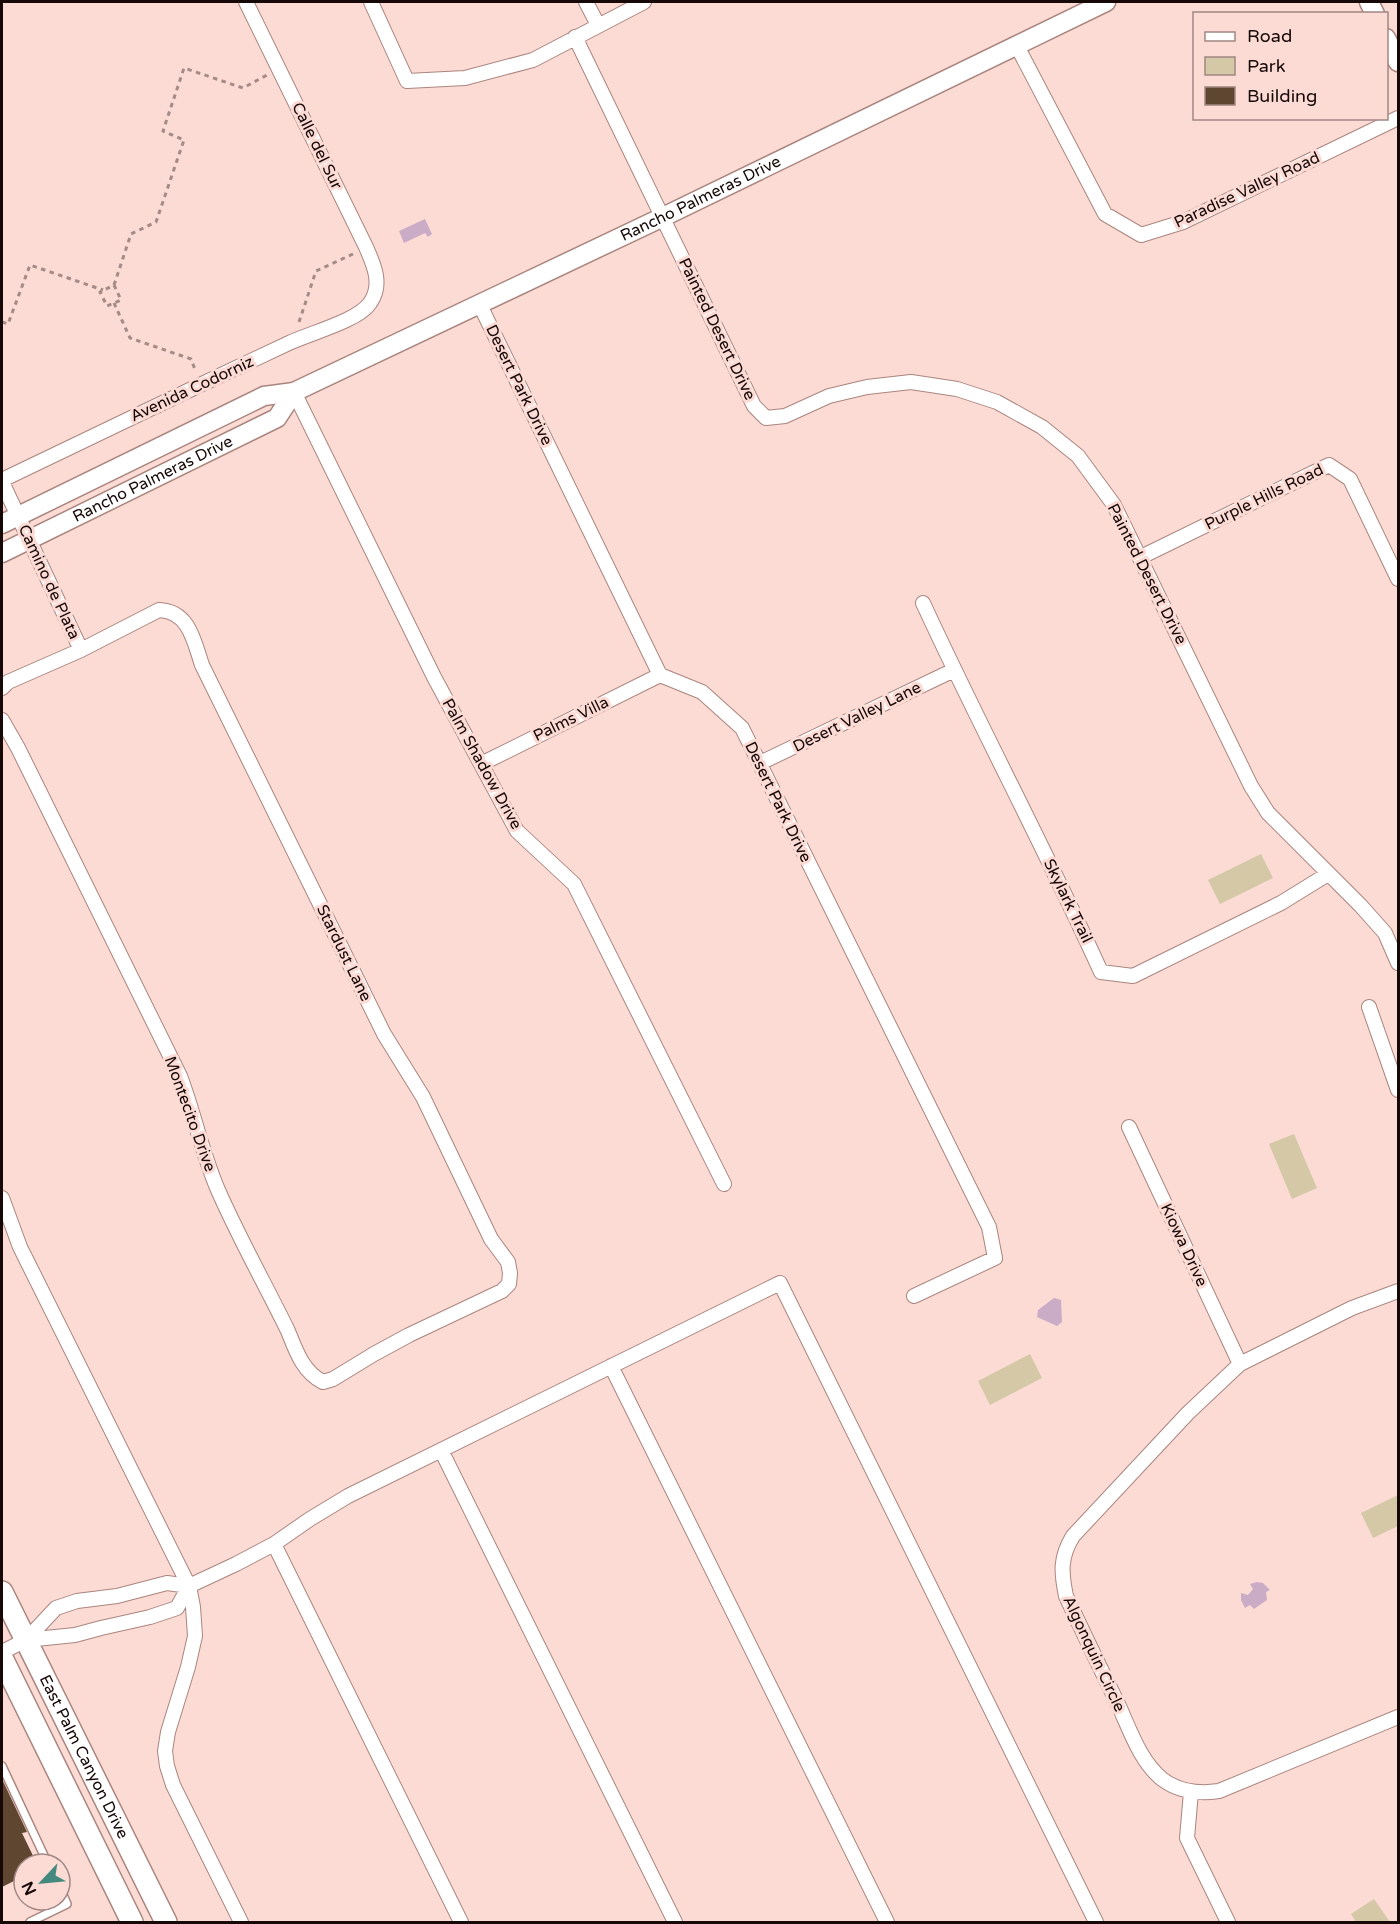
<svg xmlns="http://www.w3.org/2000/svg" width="1400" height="1924" viewBox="0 0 1400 1924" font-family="'Varela Round',sans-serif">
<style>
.green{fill:#d4c8a6}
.water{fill:#caacc7}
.building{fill:#5f4631}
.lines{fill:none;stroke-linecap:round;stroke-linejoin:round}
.lane-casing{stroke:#aa857e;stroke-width:10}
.street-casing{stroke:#aa857e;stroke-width:16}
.secondary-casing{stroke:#aa857e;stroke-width:21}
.primary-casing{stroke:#aa857e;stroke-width:24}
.path{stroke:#a58b87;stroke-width:3;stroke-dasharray:4.5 4.5;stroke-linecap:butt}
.lane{stroke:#fff;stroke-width:7}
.street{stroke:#fff;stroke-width:14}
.secondary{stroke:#fff;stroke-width:18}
.primary{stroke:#fff;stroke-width:21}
.labels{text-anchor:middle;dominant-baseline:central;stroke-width:6;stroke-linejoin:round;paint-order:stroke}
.street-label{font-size:16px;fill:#150807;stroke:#fcdbd5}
</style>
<rect width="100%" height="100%" fill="#fcdbd5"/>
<!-- green -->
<path class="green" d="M1261,854L1273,878L1220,904L1208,880Z
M1294,1134L1317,1188L1292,1199L1269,1144Z
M1030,1354L1042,1378L990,1405L978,1381Z
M1398,1495V1526L1373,1538L1361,1513Z
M1374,1899L1390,1922H1356L1351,1914Z"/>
<!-- water -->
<path class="water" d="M425,219L432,234L428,237L425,233L404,243L399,231Z
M1054,1298L1061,1300L1062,1322L1057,1326L1037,1317L1038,1310Z
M1257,1582L1263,1583L1270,1590L1266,1592L1267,1600L1254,1609L1250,1605L1245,1608L1241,1600V1593L1248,1595L1253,1589L1250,1584Z"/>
<!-- building -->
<path class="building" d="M2,1779L27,1832L22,1833L37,1864H24V1876L2,1887Z"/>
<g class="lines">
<defs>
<path id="lane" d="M2,1766L48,1864
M30,1922L67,1904L60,1888"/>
<path id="street" d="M371,2L407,81L465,78L533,60L644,2
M586,2L598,25
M575,37L754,406L766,418L785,416L829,396L867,387L911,382L957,389L997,402L1042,427L1078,456L1114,505L1251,786L1268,813L1361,906L1385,933L1398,963
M1017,46L1105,214L1141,235L1183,222L1398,118
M479,303L660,675L702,692L742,728L989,1227L995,1258L914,1296
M294,392L434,677L517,831L574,884L724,1184
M2,480C97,434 193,388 289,343C310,333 358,321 370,303C383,285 374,265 366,247L246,2
M2,482L81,650
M1141,557L1329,465L1350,479L1398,579
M923,603C980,727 1045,848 1101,972L1133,976L1281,903L1328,874
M2,688L8,682L81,650L159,610C189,611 194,641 202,665L384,1034L423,1097L491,1239L508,1262L510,1273L509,1284L502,1291L409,1335L374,1354L333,1379L323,1382C303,1372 296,1351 288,1331C265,1284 239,1238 218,1190C202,1153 194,1113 180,1076L18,748L2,720
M760,763L954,670
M481,764L660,675
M1369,1007L1398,1090
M1129,1127L1240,1364
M2,1198L20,1247L189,1586L193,1607L195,1636L188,1667L168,1732L165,1751L167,1766L173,1785L241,1922
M1398,1291L1352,1308L1240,1364L1188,1413L1073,1536C1060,1557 1061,1572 1066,1596C1083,1632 1100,1668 1118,1704C1130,1730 1140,1761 1162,1779C1179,1792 1199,1794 1219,1791L1398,1717
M611,1366L887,1922
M441,1450L675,1922
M274,1544L461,1922
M26,1640L75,1635L101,1628L150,1617L177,1608L189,1586
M2,1652L26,1640L56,1608L77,1601L117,1596L167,1583L189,1586L236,1564L274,1544L310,1519L348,1496L780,1283L1096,1922
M1191,1792L1187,1838L1228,1922"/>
<g id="secondary">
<path d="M1369,2L1375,14"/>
<path d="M1386,38L1398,62"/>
<path id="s1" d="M2,524L264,396L294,392L663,217L1106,2"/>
<path id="s2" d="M2,553L277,418L294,392"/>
</g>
<g id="primary">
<path id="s3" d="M2,1592L166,1922"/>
<path d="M2,1658L132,1922"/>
</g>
</defs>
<!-- lane casing -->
<use href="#lane" class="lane-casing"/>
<!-- street casing -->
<use href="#street" class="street-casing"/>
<!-- secondary casing -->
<use href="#secondary" class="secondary-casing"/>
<!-- primary casing -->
<use href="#primary" class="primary-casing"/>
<!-- path -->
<path class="path" d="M114,285L131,234L156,222L184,140L163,131L184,68L243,88L267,75
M114,285L121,300L107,306L100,292Z
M114,303L130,338L191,359L196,372
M2,322L8,324L30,265L103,290
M299,322L316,271L353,254"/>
<!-- lane -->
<use href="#lane" class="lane"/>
<!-- street -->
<use href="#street" class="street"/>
<!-- secondary -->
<use href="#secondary" class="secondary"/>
<!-- primary -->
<use href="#primary" class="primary"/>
</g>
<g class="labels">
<!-- street labels -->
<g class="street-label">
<text transform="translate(317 146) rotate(64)">Calle del Sur</text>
<text transform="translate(1247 190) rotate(-25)">Paradise Valley Road</text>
<text stroke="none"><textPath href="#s1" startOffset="772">Rancho Palmeras Drive</textPath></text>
<text transform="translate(717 329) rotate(64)">Painted Desert Drive</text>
<text transform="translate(519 385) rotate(64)">Desert Park Drive</text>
<text transform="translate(192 389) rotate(-25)">Avenida Codorniz</text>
<text stroke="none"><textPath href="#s2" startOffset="168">Rancho Palmeras Drive</textPath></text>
<text transform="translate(1264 497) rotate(-26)">Purple Hills Road</text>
<text transform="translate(1147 574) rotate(63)">Painted Desert Drive</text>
<text transform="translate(49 582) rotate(65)">Camino de Plata</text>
<text transform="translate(857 717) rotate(-26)">Desert Valley Lane</text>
<text transform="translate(571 719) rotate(-26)">Palms Villa</text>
<text transform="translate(482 764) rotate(61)">Palm Shadow Drive</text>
<text transform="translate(778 802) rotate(64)">Desert Park Drive</text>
<text transform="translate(1068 901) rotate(64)">Skylark Trail</text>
<text transform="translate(344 953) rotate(64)">Stardust Lane</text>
<text transform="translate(190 1114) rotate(70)">Montecito Drive</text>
<text transform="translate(1184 1245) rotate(65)">Kiowa Drive</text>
<text transform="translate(1094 1654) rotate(65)">Algonquin Circle</text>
<text stroke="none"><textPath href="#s3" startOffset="184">East Palm Canyon Drive</textPath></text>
</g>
</g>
<!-- border -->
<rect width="1400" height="1924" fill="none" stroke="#150807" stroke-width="6"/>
<!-- legend -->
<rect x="1193" y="12" width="195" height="108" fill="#fcdbd5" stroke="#a08783" stroke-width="1.5"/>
<rect x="1205" y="32" width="30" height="9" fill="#ffffff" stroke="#a08783" stroke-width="1.5"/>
<text x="1247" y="42" font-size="18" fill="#150807">Road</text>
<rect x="1205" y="57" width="30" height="18" fill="#d4c8a6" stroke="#a08783" stroke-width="1.5"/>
<text x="1247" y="72" font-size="18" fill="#150807">Park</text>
<rect x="1205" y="87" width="30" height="18" fill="#5f4631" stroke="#a08783" stroke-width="1.5"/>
<text x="1247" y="102" font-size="18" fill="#150807">Building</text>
<!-- north arrow -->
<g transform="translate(42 1882) rotate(244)"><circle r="28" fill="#fcdbd5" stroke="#a08783" stroke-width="1.5"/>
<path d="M0-4.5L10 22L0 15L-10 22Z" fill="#44897d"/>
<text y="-9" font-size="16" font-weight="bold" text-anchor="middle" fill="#150807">N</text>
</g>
</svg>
